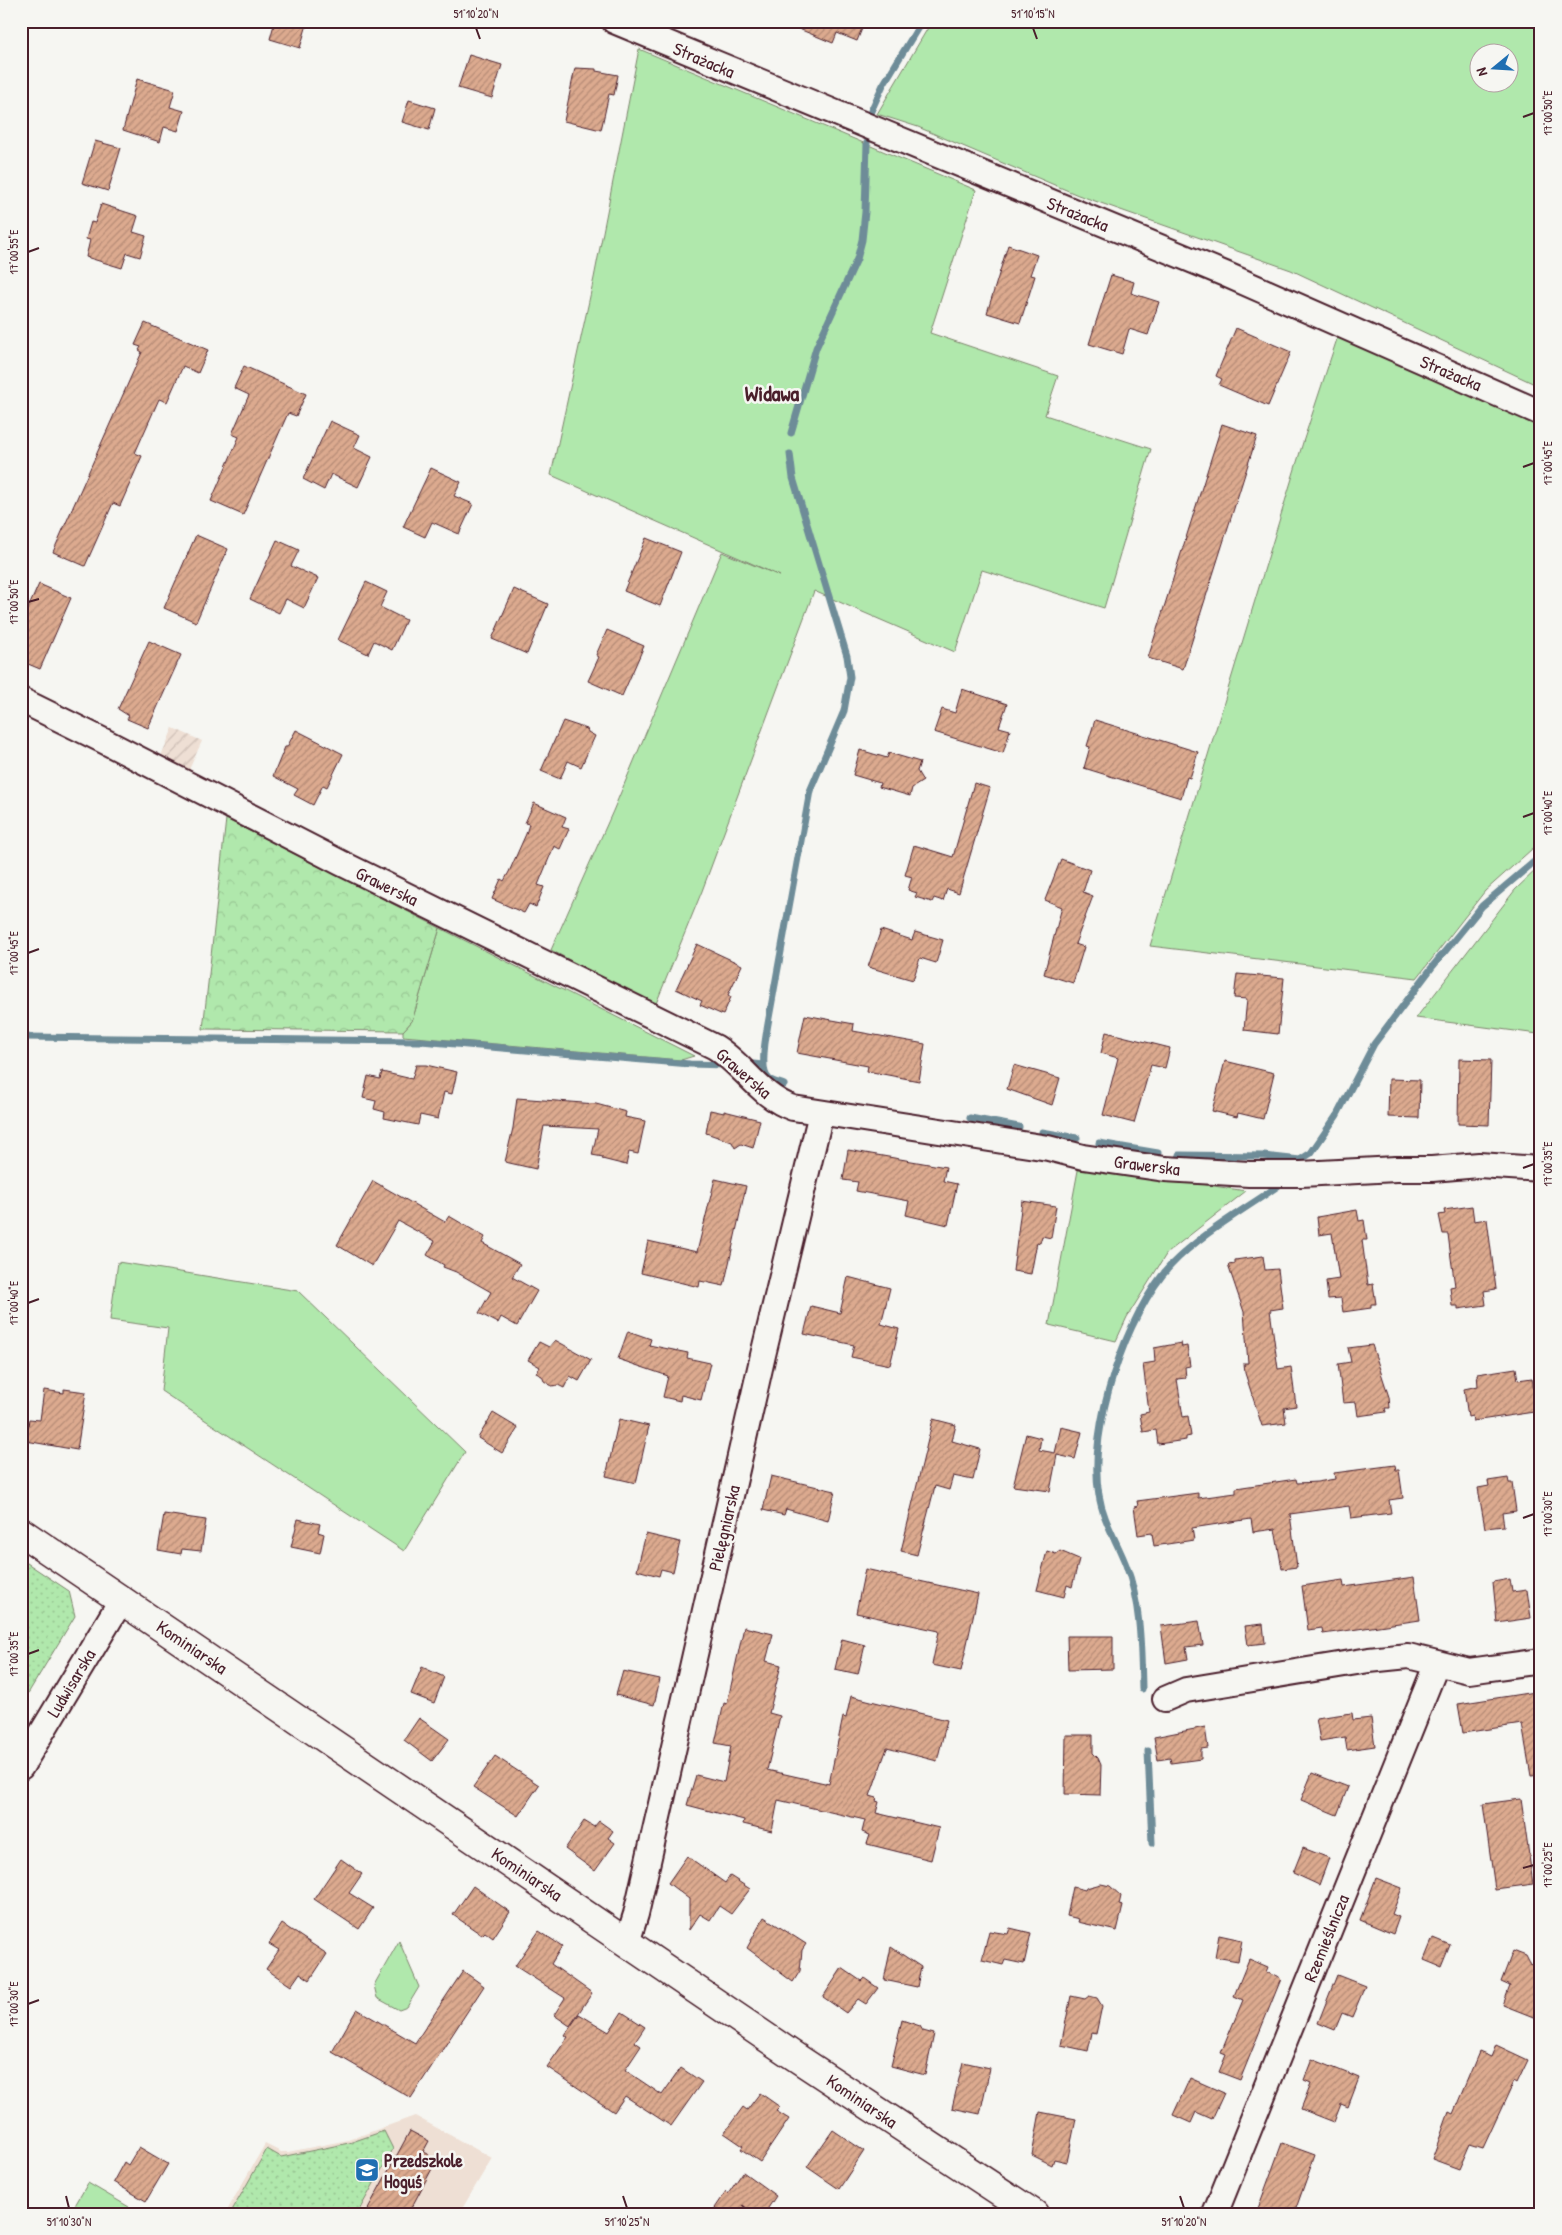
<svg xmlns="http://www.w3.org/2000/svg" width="1562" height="2235" viewBox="0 0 1562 2235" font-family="'Patrick Hand',sans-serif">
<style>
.built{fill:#eedfd4}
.industrial{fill:url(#industrial-furrows)}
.grass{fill:#b0e8ac;stroke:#7d846c;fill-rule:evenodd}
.forest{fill:url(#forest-crowns);stroke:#7d846c}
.park{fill:url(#park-dots);stroke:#7d846c}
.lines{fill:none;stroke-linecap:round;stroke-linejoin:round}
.stream{stroke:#6e8c98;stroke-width:7}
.building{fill:url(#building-hatch);stroke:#4a1f2b}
.street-casing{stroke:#4a1f2b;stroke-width:28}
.secondary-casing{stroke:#4a1f2b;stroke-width:31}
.street{stroke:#f6f6f2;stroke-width:24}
.secondary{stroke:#f6f6f2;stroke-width:28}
.ticks{fill:none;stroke:#4a1f2b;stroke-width:2}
.labels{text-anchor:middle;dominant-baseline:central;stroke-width:5;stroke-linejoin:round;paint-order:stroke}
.street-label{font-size:18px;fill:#4a1f2b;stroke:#f6f6f2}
.poi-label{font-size:18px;font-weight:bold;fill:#4a1f2b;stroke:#f6f6f2;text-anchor:start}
.district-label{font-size:22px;font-weight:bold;fill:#4a1f2b;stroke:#f6f6f2}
.neatline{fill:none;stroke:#4a1f2b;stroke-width:2}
.ticks-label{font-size:12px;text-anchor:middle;fill:#4a1f2b}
</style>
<defs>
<pattern id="industrial-furrows" width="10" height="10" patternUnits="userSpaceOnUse" patternTransform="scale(1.25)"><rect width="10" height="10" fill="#eedfd4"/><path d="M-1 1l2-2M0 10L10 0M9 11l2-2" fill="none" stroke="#cebfb6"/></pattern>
<pattern id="forest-crowns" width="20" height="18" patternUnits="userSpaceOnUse" patternTransform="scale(1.25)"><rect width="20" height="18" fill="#b0e8ac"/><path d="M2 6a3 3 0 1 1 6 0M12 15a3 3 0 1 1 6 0" fill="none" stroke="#99c794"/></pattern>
<pattern id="park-dots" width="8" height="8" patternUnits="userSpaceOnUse" patternTransform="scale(1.25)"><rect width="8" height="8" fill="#b0e8ac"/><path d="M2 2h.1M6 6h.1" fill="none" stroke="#99c794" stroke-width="1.8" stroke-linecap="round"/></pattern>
<pattern id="building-hatch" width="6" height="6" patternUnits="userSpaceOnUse" patternTransform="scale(1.25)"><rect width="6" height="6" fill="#dcaa8f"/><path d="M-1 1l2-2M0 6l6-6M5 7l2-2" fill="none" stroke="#b48a75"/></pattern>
</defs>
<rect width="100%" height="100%" fill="#f6f6f2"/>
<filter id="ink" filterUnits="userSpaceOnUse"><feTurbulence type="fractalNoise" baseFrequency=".02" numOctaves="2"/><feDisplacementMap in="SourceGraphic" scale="10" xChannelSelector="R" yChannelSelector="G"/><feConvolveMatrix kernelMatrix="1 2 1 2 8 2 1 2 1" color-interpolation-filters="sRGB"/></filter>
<g filter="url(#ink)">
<!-- built -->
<path class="built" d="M415,2116L492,2158L459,2214H225L265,2144L281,2152H288L348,2140Z"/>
<!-- industrial -->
<path class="industrial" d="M173,728L202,741L188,772L160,758Z"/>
<!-- grass -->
<path class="grass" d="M932,21H1541V387L1291,270L1078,195L918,127L877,114ZM1480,52H1510V82H1480Z
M639,49L976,190L930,333L1058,376L1045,415L1151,449L1104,608L982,570L955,652L814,591L702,891L655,1006L551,950L613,811L722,552L780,576L551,475L594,278Z
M1338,336L1541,425V841L1485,891L1417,978L1150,946L1304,439Z
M1541,865V1036L1538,1034L1416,1018L1515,890Z
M440,928L694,1056L681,1060L403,1036V1031L412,1021Z
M1079,1165L1246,1191L1167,1253L1127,1317L1116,1341L1049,1325Z
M118,1262L298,1291L465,1452L404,1551L161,1391L168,1328L110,1320Z
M399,1941L419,1987L407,2007L399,2010L377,1998L374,1985Z
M88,2183L141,2214H70Z"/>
<!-- forest -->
<path class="forest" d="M226,819L440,928L412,1021L403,1031L203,1029Z"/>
<!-- park -->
<path class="park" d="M21,1559L69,1591L75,1616L21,1705Z
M384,2131L393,2149L357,2214H230L267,2149L281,2157L349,2143Z"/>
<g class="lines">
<!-- stream -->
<path class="stream" d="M871,111L883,85L922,21
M791,433L816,348L857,259L862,240L865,212L867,143
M21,1037L421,1041L690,1064L727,1065
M753,1064L763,1065
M784,1085C780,1083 773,1082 769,1079C758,1070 767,1031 769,1018L810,791L844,711L850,677L847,656L793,478L790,454
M970,1118L1019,1127
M1042,1132L1077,1138
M1099,1143L1158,1153
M1179,1155L1264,1156L1300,1160L1311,1153L1337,1115L1374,1044L1433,966L1482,906L1541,856
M1142,1689C1141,1648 1141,1604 1126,1565C1117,1541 1103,1521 1099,1495C1087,1430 1126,1313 1171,1265C1201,1234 1242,1211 1278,1186
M1148,1751L1152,1843"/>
</g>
<!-- building -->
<path class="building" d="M275,21H308L300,48L270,39Z
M809,21H865L857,41L837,33L833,43L782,22Z
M469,55L502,65L492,98L458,88Z
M575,68L596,69V71L618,75L614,95L609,94L601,130L564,121Z
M137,79L175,90L170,107L184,111L178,131L164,127L160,142L123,130Z
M409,100L435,108L429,130L402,122Z
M95,141L121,148L108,191L82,183Z
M101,204L138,216L133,232L146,236L140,257L127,253L122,268L86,257L90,240L86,239L91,222L95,223Z
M1008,245L1037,255L1030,275L1035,276L1020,323L987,313Z
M1111,275L1134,282L1131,293L1159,302L1148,335L1129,329L1122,354L1089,344Z
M145,323L208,350L198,373L183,366L167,402L159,399L135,453L142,456L120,506L113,503L85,566L53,552L142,352L139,350L141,347L135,345Z
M1236,328L1291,352L1268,406L1219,385L1222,379L1216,376Z
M244,366L306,394L296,416L288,413L243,515L211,501L239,437L232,434L249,395L234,388Z
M330,421L360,435L354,448L372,457L358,487L331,474L324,490L303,479Z
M1222,424L1257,436L1183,669L1148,658Z
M431,468L461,482L454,496L473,504L459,534L432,522L425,537L403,527Z
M196,535L228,549L196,622L164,608Z
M646,538L681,552L660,606L624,591Z
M277,540L299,550L291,566L318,578L304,608L286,599L279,613L250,599Z
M366,582L387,592L380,607L406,620L392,650L374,641L368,654L338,640Z
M39,584L71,598L40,669L21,661V624Z
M514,589L548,604L527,654L492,639Z
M607,630L644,646L622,696L588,681L599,657L596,655Z
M149,641L181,655L148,728L127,719L129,716L118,709Z
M962,689L1007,704L999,727L1010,730L1003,753L934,732L942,709L955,713Z
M1095,720L1198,752L1190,778L1187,777L1181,798L1084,768L1090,747L1087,746Z
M563,721L587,729L588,732L595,736L581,767L568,761L560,779L541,771Z
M296,730L343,754L327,787L323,785L313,805L294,795L298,789L273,776L285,747H287Z
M860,750L887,758L889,753L920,762L917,771L923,781L912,788L910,796L879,787L880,783L853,775Z
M974,783L990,788L959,893L947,889L943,901L934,898L932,902L915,897L917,893L908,890L912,877L905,875L914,845L953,857Z
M534,803L566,817L562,827L569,829L560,849L554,846L538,885L544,887L536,907L529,904L524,913L492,899L501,879L504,881L509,872L526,834L529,824L525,823Z
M1061,859L1090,870L1083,892L1093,896L1075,944L1084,947L1073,983L1044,974L1062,907L1045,900Z
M881,930L912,940L915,932L943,940L936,963L920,958L913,980L868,967Z
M697,944L742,965L728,995L731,997L723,1015L700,1005L702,1001L676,989Z
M1237,974L1284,978L1278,1034L1244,1030L1247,999L1234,998Z
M805,1015L854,1024L853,1031L925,1044L919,1081L867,1071L868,1066L797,1053Z
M1106,1032L1170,1048L1165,1068L1151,1065L1134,1123L1103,1115L1118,1058L1101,1053Z
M1459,1059L1491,1060L1489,1125L1458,1124Z
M1225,1061L1274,1073L1263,1119L1238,1113L1237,1117L1212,1111Z
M416,1065H426L457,1072L452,1094L444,1092L438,1119L420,1115L418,1125L384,1118L385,1112L374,1109L376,1101L363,1098L368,1076L380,1079L382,1072L412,1079Z
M1014,1065L1060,1078L1052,1105L1007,1089Z
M1389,1079L1420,1080L1419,1118L1388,1117Z
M517,1098L596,1104L626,1112L625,1117L645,1121L638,1154L629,1152L626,1165L602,1159L603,1157L592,1155L598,1129L544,1126L536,1169L505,1162L513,1128Z
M710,1110L724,1113V1111L760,1120L753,1148L741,1144L735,1148L732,1142L706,1133Z
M848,1150L946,1167L943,1181L957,1184L948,1225L906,1215L909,1201L856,1191L858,1182L843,1180Z
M715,1179L746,1186L724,1286L700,1281L699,1287L641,1273L648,1241L697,1252Z
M373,1181L445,1222L449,1216L485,1237L482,1243L520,1264L512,1277L537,1291L517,1326L501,1317L498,1323L479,1313L491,1292L456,1272L443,1267L444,1265L427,1255L435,1241L398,1221L372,1266L337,1245Z
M1022,1201L1056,1206L1051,1238L1042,1236L1040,1243L1037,1242L1031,1274L1013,1271Z
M1472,1206L1474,1221L1487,1219L1496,1289L1484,1291L1486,1305L1458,1309V1306H1452L1450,1287L1455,1286L1451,1258L1448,1234H1443L1439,1215L1445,1214L1444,1210Z
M1357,1210L1359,1221L1364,1220L1367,1240H1362L1368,1285L1373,1284L1376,1304H1371V1308L1343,1312L1341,1298L1328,1299L1326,1281L1339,1279L1332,1233L1319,1235L1317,1217Z
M1263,1256L1265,1270L1278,1269L1283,1308L1270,1310L1278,1369L1291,1367L1296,1406L1284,1408L1286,1423L1262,1426L1245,1373L1244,1363H1248L1244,1312L1228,1265L1235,1264V1260Z
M848,1277L890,1288L881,1324L899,1329L890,1365L851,1357L854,1345L804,1334L811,1306L840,1313Z
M628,1331L651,1339L649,1345L688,1353L687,1358L710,1363L701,1400L681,1395L680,1401L663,1397L668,1376L618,1359Z
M555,1340L591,1360L579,1381L570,1376L564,1388L558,1385L552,1386L544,1381L542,1376L536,1373L540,1367L528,1360L539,1342L549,1347Z
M1181,1343L1182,1347L1187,1346L1190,1366L1185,1367L1186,1378L1177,1379L1183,1417L1188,1416L1191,1436L1186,1437V1440L1158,1444L1156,1430L1143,1432L1140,1414L1149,1412L1143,1364L1155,1362L1154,1348Z
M1372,1345L1389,1397L1390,1408H1385L1386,1412L1358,1416L1356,1402L1343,1403L1338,1364L1351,1362L1348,1348Z
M1516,1368L1518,1380L1532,1378L1536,1407H1533L1534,1412L1473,1421L1472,1416L1468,1417L1464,1389L1478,1386L1477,1374Z
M64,1389L86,1392L77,1450L26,1441L29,1419L40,1420L44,1390L64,1393Z
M493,1413L518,1428L502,1453L478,1438Z
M619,1419L649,1426L636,1483L606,1476Z
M933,1419L956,1425L952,1441L980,1449L973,1480L953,1476L949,1490L935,1486L917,1555L901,1551Z
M1061,1427L1082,1432L1075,1459L1057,1455L1050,1491L1013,1486L1026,1434L1041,1438L1039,1450L1055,1453Z
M1395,1465L1396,1470H1399L1403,1498L1389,1500L1391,1513L1351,1518L1349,1506L1290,1514L1297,1567L1282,1569L1275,1529L1253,1532L1251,1519L1192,1528L1194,1540L1154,1546L1152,1533L1138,1535L1134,1507L1138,1506L1137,1501L1198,1493V1498L1236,1493V1488L1296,1479L1297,1483L1317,1482L1335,1479L1334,1473Z
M771,1476L835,1491L828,1521L786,1509L784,1515L763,1510Z
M1508,1478L1509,1483H1512L1516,1511L1502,1513L1504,1526L1485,1528L1478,1488L1489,1486L1488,1481Z
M164,1514L206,1520L201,1551L182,1549L181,1554L158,1550Z
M298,1519L320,1524L318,1532L324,1534L320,1553L291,1547Z
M646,1534L680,1542L673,1572L661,1569L659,1576L637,1570Z
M1047,1551L1056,1554L1060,1551L1079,1559L1072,1587L1067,1585L1064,1597L1037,1590Z
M865,1569L978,1594L961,1671L932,1665L939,1631L856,1613Z
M1414,1577L1420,1620L1323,1634L1322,1628L1308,1630L1302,1586L1343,1580L1344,1587Z
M1510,1579L1512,1592L1527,1590L1531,1618L1497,1623L1493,1582Z
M1199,1621L1203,1645L1186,1647L1188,1659L1166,1663L1161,1626Z
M1263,1624L1265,1643L1248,1645L1245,1626Z
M744,1627L773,1634L766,1661L781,1665L769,1713L780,1716L767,1770L829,1784L843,1717L846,1718L851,1696L947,1720L937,1761L887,1748L870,1796L877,1798L876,1801L879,1802L876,1813L939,1828L931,1860L867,1844L870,1835L862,1832L865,1820L778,1800L772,1831L743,1824L744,1820L687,1805L696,1775L724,1782L731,1746L715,1743L724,1703L727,1704Z
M1067,1636H1113V1669L1068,1670Z
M842,1639L865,1645L858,1674L835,1669Z
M422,1667L444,1677L434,1703L411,1694Z
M623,1671L660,1679L654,1705L616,1695Z
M1541,1691V1775L1531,1776L1522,1724L1463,1733L1458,1704Z
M1352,1713L1353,1720L1371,1718L1375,1746L1347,1750L1345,1737L1320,1741L1316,1718Z
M419,1718L449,1739L432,1761L404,1740Z
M1205,1727L1208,1748L1201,1749V1759L1171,1763L1170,1758L1158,1760L1154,1737Z
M1066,1735H1093V1753L1098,1758L1101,1765L1100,1795L1065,1794Z
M495,1756L539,1785L518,1816L473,1787Z
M1312,1773L1348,1787L1337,1815L1301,1800Z
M1521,1799L1533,1884L1495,1889L1483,1804Z
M584,1821L594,1827L599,1821L613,1831L608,1838L615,1843L595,1871L565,1849Z
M1303,1848L1329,1858L1319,1885L1293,1873Z
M687,1856L725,1883L730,1876L750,1889L731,1914L719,1906L710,1920L700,1914L689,1930V1899L668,1883Z
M341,1859L362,1874L349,1893L373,1908L359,1929L314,1899Z
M1376,1878L1402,1888L1392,1914L1399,1917L1393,1934L1360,1920Z
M1101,1884L1110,1886L1121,1896L1119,1905L1123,1906L1117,1931L1078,1922L1079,1919L1067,1916L1073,1887L1085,1890L1086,1888Z
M473,1886L510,1912L493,1938L485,1932L482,1935L453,1915Z
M764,1917L806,1944L802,1950L800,1971L793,1982L747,1948Z
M282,1924L327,1954L310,1980L300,1973L291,1986L266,1969L279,1950L269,1944Z
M1010,1928L1031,1933L1024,1964L1005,1960L1003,1965L982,1960L989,1931L1008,1934Z
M539,1931L562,1946L551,1964L592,1993L570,2026L554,2015L565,1998L515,1966Z
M1219,1935L1242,1940L1238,1961L1215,1957Z
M1433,1938L1450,1945L1441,1967L1424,1960Z
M891,1947L921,1967L917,1987L884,1980Z
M1513,1951L1526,1956L1530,1964L1541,1968V2020L1503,2005L1510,1986L1501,1982Z
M1249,1959L1268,1967L1266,1972L1281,1979L1240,2080L1219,2072L1226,2055L1221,2053L1243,2000L1234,1996Z
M842,1968L861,1981L864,1978L878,1988L866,2004L858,1999L846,2013L823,1997Z
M463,1971L484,1986L411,2098L332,2052L357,2009L415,2043Z
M1337,1975L1365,1986L1352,2017L1342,2013L1335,2030L1318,2023Z
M1071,1996L1085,1999L1089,1996L1097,1998L1102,2006L1096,2034L1092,2033L1088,2051L1061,2045Z
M622,2012L645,2027L635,2042L641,2046L625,2070L662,2095L681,2068L702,2082L671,2126L625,2096L614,2112L547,2067L568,2037L565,2035L579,2014L609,2032Z
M902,2020L920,2026L923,2031L934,2034L925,2075L891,2066Z
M1496,2045L1528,2060L1517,2083L1514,2081L1483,2148L1470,2144L1459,2169L1432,2159L1449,2112L1453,2114L1479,2052L1491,2057Z
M1312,2059L1359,2078L1348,2107L1341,2104L1334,2122L1301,2109L1311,2083L1304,2080Z
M963,2062L990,2068L980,2114L952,2108Z
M1190,2078L1224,2093L1212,2119L1196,2112L1191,2123L1173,2115Z
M760,2093L780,2107L776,2111L789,2119L760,2162L741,2149L743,2146L724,2133L743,2107L747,2110Z
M1040,2112L1076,2119L1067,2162L1054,2159L1052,2165L1032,2155Z
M833,2130L864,2151L839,2189L807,2167Z
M410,2131L429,2141L423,2152L429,2155L426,2161L434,2165L408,2214H365Z
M1282,2143L1315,2155L1294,2214H1256Z
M139,2147L168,2164L146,2201L113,2182L124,2162L128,2165Z
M743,2172L776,2196L764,2214H754L743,2205L751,2214H711L726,2192L728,2194Z"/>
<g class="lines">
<defs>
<path id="street" d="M614,21L1225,274L1541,413
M21,700L104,741L341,863L715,1047C744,1065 760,1097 793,1108L1048,1148L1083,1157L1165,1169L1249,1174H1301L1396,1169H1432L1479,1165L1541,1169
M1165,1699L1186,1690L1369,1660L1408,1656L1437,1663
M21,1767L122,1599
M627,1943L636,1914L763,1355L821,1113
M1215,2214L1437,1663L1469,1671L1541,1661"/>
<path id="secondary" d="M21,1532L791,2054L1034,2214"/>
</defs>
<!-- street casing -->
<use href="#street" class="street-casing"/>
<!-- secondary casing -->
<use href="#secondary" class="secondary-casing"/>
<!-- street -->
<use href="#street" class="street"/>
<!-- secondary -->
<use href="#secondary" class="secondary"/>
</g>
</g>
<!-- ticks -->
<path class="ticks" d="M476,28L480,39M1033,28L1037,39M1523,117L1534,113M28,252L39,248M1523,467L1534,463M28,602L39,599M1523,817L1534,813M28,953L39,949M1523,1168L1534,1164M28,1303L39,1299M1523,1518L1534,1514M28,1654L39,1650M1523,1868L1534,1865M28,2004L39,2000M66,2196L69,2208M623,2196L627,2208M1180,2196L1184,2208"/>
<!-- icons -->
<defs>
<symbol id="school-square" viewBox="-11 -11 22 22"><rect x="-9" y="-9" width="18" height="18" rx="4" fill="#1f6fb2" stroke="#f6f6f2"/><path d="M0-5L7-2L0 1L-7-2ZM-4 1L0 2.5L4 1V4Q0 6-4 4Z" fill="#fff"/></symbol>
</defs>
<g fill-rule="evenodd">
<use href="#school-square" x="353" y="2156" width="28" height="28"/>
</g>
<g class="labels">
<!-- street labels -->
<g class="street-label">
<text transform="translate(704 60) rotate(23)">Strażacka</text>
<text transform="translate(1078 214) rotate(22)">Strażacka</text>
<text transform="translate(1451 373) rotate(23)">Strażacka</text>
<text transform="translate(387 886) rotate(26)">Grawerska</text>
<text transform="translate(744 1073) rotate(41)">Grawerska</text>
<text transform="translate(1147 1165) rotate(7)">Grawerska</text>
<text transform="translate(724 1528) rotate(-77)">Pielęgniarska</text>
<text transform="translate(192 1647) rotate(34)">Kominiarska</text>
<text transform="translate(71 1683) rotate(-59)">Ludwisarska</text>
<text transform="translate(527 1874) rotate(34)">Kominiarska</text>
<text transform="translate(1326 1938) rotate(-68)">Rzemieślnicza</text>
<text transform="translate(862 2101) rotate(34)">Kominiarska</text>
</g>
<!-- poi labels -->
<g class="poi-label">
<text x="384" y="2160">Przedszkole<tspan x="384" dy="21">Hoguś</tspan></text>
</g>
<!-- district labels -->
<g class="district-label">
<text x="772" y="393">Widawa</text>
</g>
</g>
<!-- margin -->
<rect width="1562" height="2235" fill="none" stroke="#f6f6f2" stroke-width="55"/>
<!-- north arrow -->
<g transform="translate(1494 68) rotate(252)"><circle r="24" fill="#f6f6f2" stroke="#b1a0a2"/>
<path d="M0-4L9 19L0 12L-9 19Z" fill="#1f6fb2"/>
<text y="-8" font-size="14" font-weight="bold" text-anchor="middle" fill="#4a1f2b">N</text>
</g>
<rect x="28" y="28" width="1506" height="2180" class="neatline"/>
<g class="ticks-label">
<text x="476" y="18">51°10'20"N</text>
<text x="1033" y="18">51°10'15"N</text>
<text transform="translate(1548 113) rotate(-90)" y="4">17°00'50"E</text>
<text transform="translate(14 252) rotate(-90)" y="4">17°00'55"E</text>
<text transform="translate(1548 463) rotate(-90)" y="4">17°00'45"E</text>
<text transform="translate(14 602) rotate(-90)" y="4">17°00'50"E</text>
<text transform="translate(1548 813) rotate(-90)" y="4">17°00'40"E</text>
<text transform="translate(14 953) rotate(-90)" y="4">17°00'45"E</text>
<text transform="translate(1548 1164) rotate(-90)" y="4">17°00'35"E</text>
<text transform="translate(14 1303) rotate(-90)" y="4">17°00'40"E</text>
<text transform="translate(1548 1514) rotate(-90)" y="4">17°00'30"E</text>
<text transform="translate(14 1654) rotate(-90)" y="4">17°00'35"E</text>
<text transform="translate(1548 1865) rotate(-90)" y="4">17°00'25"E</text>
<text transform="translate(14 2004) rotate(-90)" y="4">17°00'30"E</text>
<text x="69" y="2226">51°10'30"N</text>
<text x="627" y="2226">51°10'25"N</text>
<text x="1184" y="2226">51°10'20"N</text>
</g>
</svg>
